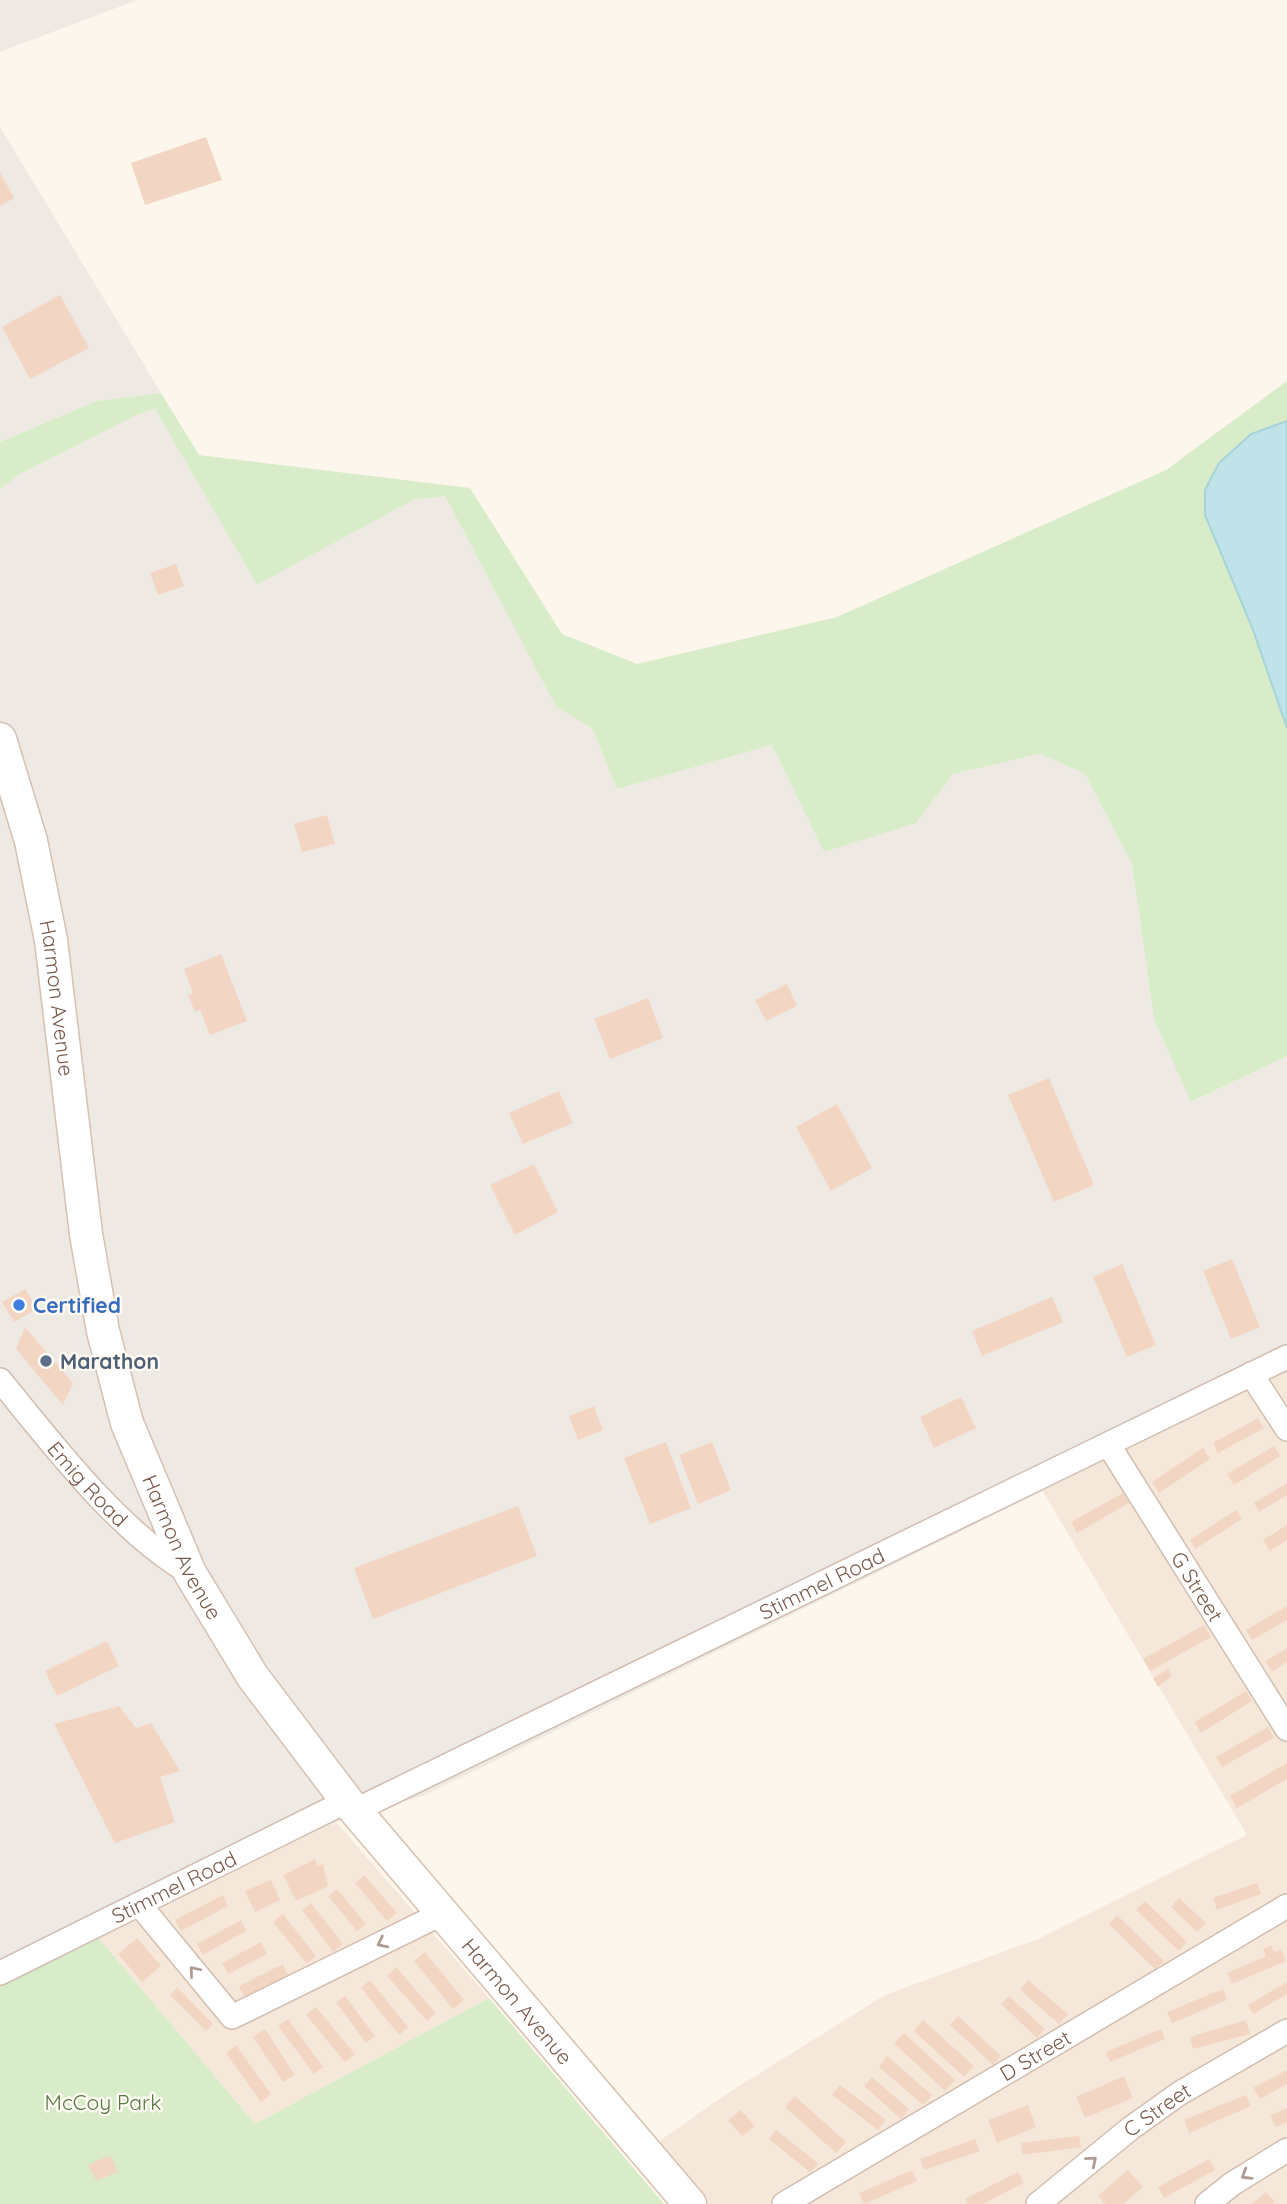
<svg xmlns="http://www.w3.org/2000/svg" width="1287" height="2204" viewBox="0 0 1287 2204" font-family="Quicksand,sans-serif">
<style>
.residential{fill:#f5e8da}
.industrial{fill:#efe9e4}
.green{fill:#d8ecc9}
.water{fill:#bfe3e8;stroke:#a5d3da;stroke-width:2}
.building{fill:#f3d5c3}
.lines{fill:none;stroke-linecap:round;stroke-linejoin:round}
.minor-casing{stroke:#d1beb0;stroke-width:26}
.secondary-casing{stroke:#d6c0b0;stroke-width:35}
.minor{stroke:#fff;stroke-width:23}
.secondary{stroke:#fff;stroke-width:32}
.oneway{stroke:#af9d94}
.shop-dot{fill:#3f7fe0;stroke:#fffaf3;stroke-width:2.5}
.service-dot{fill:#5c6f8a;stroke:#fffaf3;stroke-width:2.5}
.labels{text-anchor:middle;dominant-baseline:central;stroke-width:5;stroke-linejoin:round;paint-order:stroke}
.street-label{font-size:21px;fill:#7a5c4d;stroke:#fffaf3}
.shop-label{font-size:21px;font-weight:bold;fill:#366cbe;stroke:#fffaf3;text-anchor:start}
.service-label{font-size:21px;font-weight:bold;fill:#4e5e75;stroke:#fffaf3;text-anchor:start}
.park-label{font-size:21px;fill:#537a41;stroke:#fffaf3}
</style>
<rect width="100%" height="100%" fill="#fdf6ec"/>
<!-- residential -->
<path class="residential" d="M1287,1371V2204H707L655,2144L728,2093L885,1995L1038,1939L1247,1835L1042,1490Z
M336,1822L489,1998L255,2124L97,1936Z"/>
<!-- industrial -->
<path class="industrial" d="M0,0H137L0,52Z
M0,127L161,393L96,401L0,442Z
M155,409L257,585L413,500L445,496L556,707L592,728L617,789L772,745L824,851L916,823L953,774L1040,754L1085,774L1132,864L1154,1019L1192,1102L1287,1056V1371L423,1796L336,1822L0,1983V489L20,474L139,414Z"/>
<!-- green -->
<path class="green" d="M1287,381V421L1251,434L1252,627L1287,728V1056L1191,1102L1154,1019L1132,864L1085,774L1040,754L953,774L916,823L824,852L772,745L617,789L592,728L556,707L445,496L413,500L257,585L155,409L139,414L20,474L0,489V442L96,401L161,393L199,455L470,488L562,634L637,664L837,617L1166,470Z
M97,1936L255,2124L489,1998L664,2204H0V1983Z"/>
<!-- water -->
<path class="water" d="M1287,421V728L1252,627L1205,515V490L1219,463L1251,434Z"/>
<!-- building -->
<path class="building" d="M206,137L222,180L145,205L131,163Z
M0,172L14,198L0,206Z
M60,295L89,348L30,379L2,327Z
M176,564L184,586L158,595L150,573Z
M327,815L335,844L302,852L294,824Z
M221,954L247,1021L210,1035L200,1010L195,1012L188,995L193,993L184,969Z
M787,984L797,1006L766,1021L755,1000Z
M648,998L663,1038L610,1059L594,1019Z
M1049,1078L1094,1185L1054,1202L1008,1095Z
M559,1091L573,1123L523,1144L509,1113Z
M837,1104L872,1168L831,1191L796,1127Z
M534,1164L558,1212L515,1235L490,1185Z
M1232,1259L1260,1327L1231,1339L1203,1271Z
M1122,1264L1156,1345L1127,1357L1093,1277Z
M25,1289L37,1309L14,1322L2,1302Z
M1052,1297L1063,1322L982,1356L972,1331Z
M25,1327L73,1383L63,1405L16,1349Z
M961,1397L976,1428L934,1448L920,1417Z
M594,1406L603,1430L578,1440L569,1416Z
M1258,1418L1264,1428L1218,1453L1213,1443Z
M666,1442L691,1508L650,1524L624,1458Z
M712,1442L731,1490L698,1504L679,1455Z
M1274,1446L1280,1456L1234,1485L1227,1474Z
M1203,1448L1210,1459L1159,1493L1152,1482Z
M1287,1483V1495L1259,1512L1254,1503Z
M1123,1493L1129,1503L1077,1533L1071,1522Z
M518,1506L537,1556L373,1619L354,1568Z
M1236,1510L1242,1519L1195,1549L1190,1540Z
M1287,1525V1540L1270,1551L1263,1540Z
M1287,1606V1620L1252,1640L1246,1630Z
M1204,1625L1211,1637L1150,1671L1143,1659Z
M107,1641L119,1666L57,1696L45,1671Z
M1287,1648V1662L1272,1672L1265,1661Z
M1168,1669L1172,1676L1158,1687L1153,1678Z
M1246,1691L1252,1701L1201,1733L1195,1722Z
M119,1706L136,1728L151,1723L180,1771L160,1777L175,1822L115,1843L54,1724Z
M1268,1727L1274,1738L1222,1767L1216,1757Z
M1287,1763V1779L1237,1808L1230,1796Z
M315,1859L318,1866L323,1864L328,1886L296,1901L283,1875Z
M364,1875L397,1913L387,1921L355,1883Z
M271,1880L280,1900L255,1912L245,1891Z
M1257,1883L1261,1894L1217,1910L1213,1898Z
M337,1889L366,1924L357,1931L328,1896Z
M223,1895L228,1906L181,1931L175,1920Z
M1179,1898L1206,1923L1197,1932L1171,1907Z
M1145,1901L1187,1942L1179,1951L1136,1910Z
M311,1903L343,1944L333,1952L302,1910Z
M283,1914L316,1956L307,1964L273,1922Z
M1117,1915L1164,1961L1155,1969L1109,1924Z
M241,1920L246,1931L203,1955L197,1944Z
M137,1938L161,1966L142,1982L118,1954Z
M261,1942L267,1954L228,1974L222,1963Z
M1271,1945L1274,1952L1281,1950L1286,1961L1232,1984L1227,1973L1266,1956L1263,1949Z
M425,1952L464,2000L453,2009L414,1961Z
M283,1964L288,1975L245,1998L239,1986Z
M396,1967L436,2013L427,2021L387,1976Z
M370,1980L408,2027L399,2035L361,1988Z
M1028,1980L1068,2014L1059,2024L1020,1990Z
M1287,1982V1994L1253,2014L1248,2005Z
M177,1987L213,2024L206,2031L170,1995Z
M1223,1989L1227,2000L1172,2023L1167,2012Z
M345,1996L375,2036L366,2043L336,2002Z
M1009,1996L1045,2029L1037,2038L1001,2004Z
M316,2007L355,2054L345,2062L306,2015Z
M958,2016L1001,2056L993,2065L950,2025Z
M288,2019L323,2067L314,2074L278,2026Z
M923,2020L974,2066L964,2077L914,2031Z
M1246,2020L1250,2034L1193,2049L1190,2037Z
M265,2029L295,2075L283,2082L253,2037Z
M1161,2029L1165,2039L1110,2062L1106,2052Z
M904,2033L955,2080L945,2091L894,2043Z
M236,2045L271,2094L261,2102L226,2053Z
M887,2056L932,2095L923,2105L879,2067Z
M1287,2070V2084L1260,2099L1253,2088Z
M1124,2076L1133,2098L1085,2118L1076,2097Z
M872,2077L909,2109L901,2119L864,2086Z
M840,2085L886,2120L878,2130L832,2095Z
M1246,2095L1251,2106L1189,2133L1184,2120Z
M795,2096L846,2142L836,2153L785,2107Z
M1028,2105L1036,2127L997,2143L988,2120Z
M1287,2108V2122L1276,2127L1270,2116Z
M741,2110L755,2126L742,2136L728,2120Z
M776,2130L818,2163L811,2173L769,2139Z
M1079,2136L1081,2147L1022,2155L1021,2143Z
M975,2139L980,2151L924,2170L920,2159Z
M110,2155L118,2172L96,2181L88,2165Z
M1209,2159L1215,2170L1164,2198L1158,2187Z
M912,2170L917,2181L864,2204L859,2193Z
M1128,2170L1143,2187L1123,2204H1105L1098,2196Z
M1018,2172L1024,2183L983,2204H968L965,2199Z
M1266,2192L1275,2202L1272,2204H1252Z"/>
<g class="lines">
<defs>
<g id="minor">
<path d="M1251,1374L1287,1429"/>
<path id="s1" d="M0,1380C54,1446 118,1531 190,1573"/>
<path id="s2" d="M1108,1444L1287,1729"/>
<path id="s3" d="M356,1810L1287,1357"/>
<path d="M139,1904L232,2017L443,1913"/>
<path id="s4" d="M0,1973L347,1801"/>
<path id="s5" d="M784,2204L1287,1906"/>
<path id="s6" d="M1038,2204L1131,2128L1180,2093L1287,2031"/>
<path d="M1207,2204L1232,2184L1287,2150"/>
</g>
<g id="secondary">
<path id="s7" d="M0,739L31,841L51,940L86,1234L103,1331L127,1423L190,1573L253,1677L347,1801L690,2204"/>
</g>
</defs>
<!-- minor casing -->
<use href="#minor" class="minor-casing"/>
<!-- secondary casing -->
<use href="#secondary" class="secondary-casing"/>
<!-- minor -->
<use href="#minor" class="minor"/>
<!-- secondary -->
<use href="#secondary" class="secondary"/>
</g>
<!-- one-way arrows -->
<defs><path id="oneway-chevron" d="M-2-3.5L2.5 0L-2 3.5" fill="none" stroke-width="1.6" stroke-linecap="round" stroke-linejoin="round" transform="scale(1.75)"/></defs>
<g class="oneway">
<use href="#oneway-chevron" transform="translate(382 1943) rotate(154)"/>
<use href="#oneway-chevron" transform="translate(194 1971) rotate(-130)"/>
<use href="#oneway-chevron" transform="translate(1092 2161) rotate(-40)"/>
<use href="#oneway-chevron" transform="translate(1246 2175) rotate(149)"/>
</g>
<!-- markers -->
<circle class="shop-dot" cx="19" cy="1305" r="7"/>
<circle class="service-dot" cx="46" cy="1361" r="7"/>
<g class="labels">
<!-- street labels -->
<g class="street-label">
<text stroke="none"><textPath href="#s7" startOffset="266">Harmon Avenue</textPath></text>
<text stroke="none"><textPath href="#s1" startOffset="136">Emig Road</textPath></text>
<text stroke="none"><textPath href="#s7" startOffset="833">Harmon Avenue</textPath></text>
<text stroke="none"><textPath href="#s3" startOffset="518">Stimmel Road</textPath></text>
<text stroke="none"><textPath href="#s2" startOffset="168">G Street</textPath></text>
<text stroke="none"><textPath href="#s4" startOffset="194">Stimmel Road</textPath></text>
<text stroke="none"><textPath href="#s7" startOffset="1400">Harmon Avenue</textPath></text>
<text stroke="none"><textPath href="#s5" startOffset="292">D Street</textPath></text>
<text stroke="none"><textPath href="#s6" startOffset="152">C Street</textPath></text>
</g>
<!-- shop labels -->
<g class="shop-label">
<text x="33" y="1305">Certified</text>
</g>
<!-- service labels -->
<g class="service-label">
<text x="60" y="1361">Marathon</text>
</g>
<!-- park labels -->
<g class="park-label">
<text x="103" y="2102">McCoy Park</text>
</g>
</g>
</svg>
